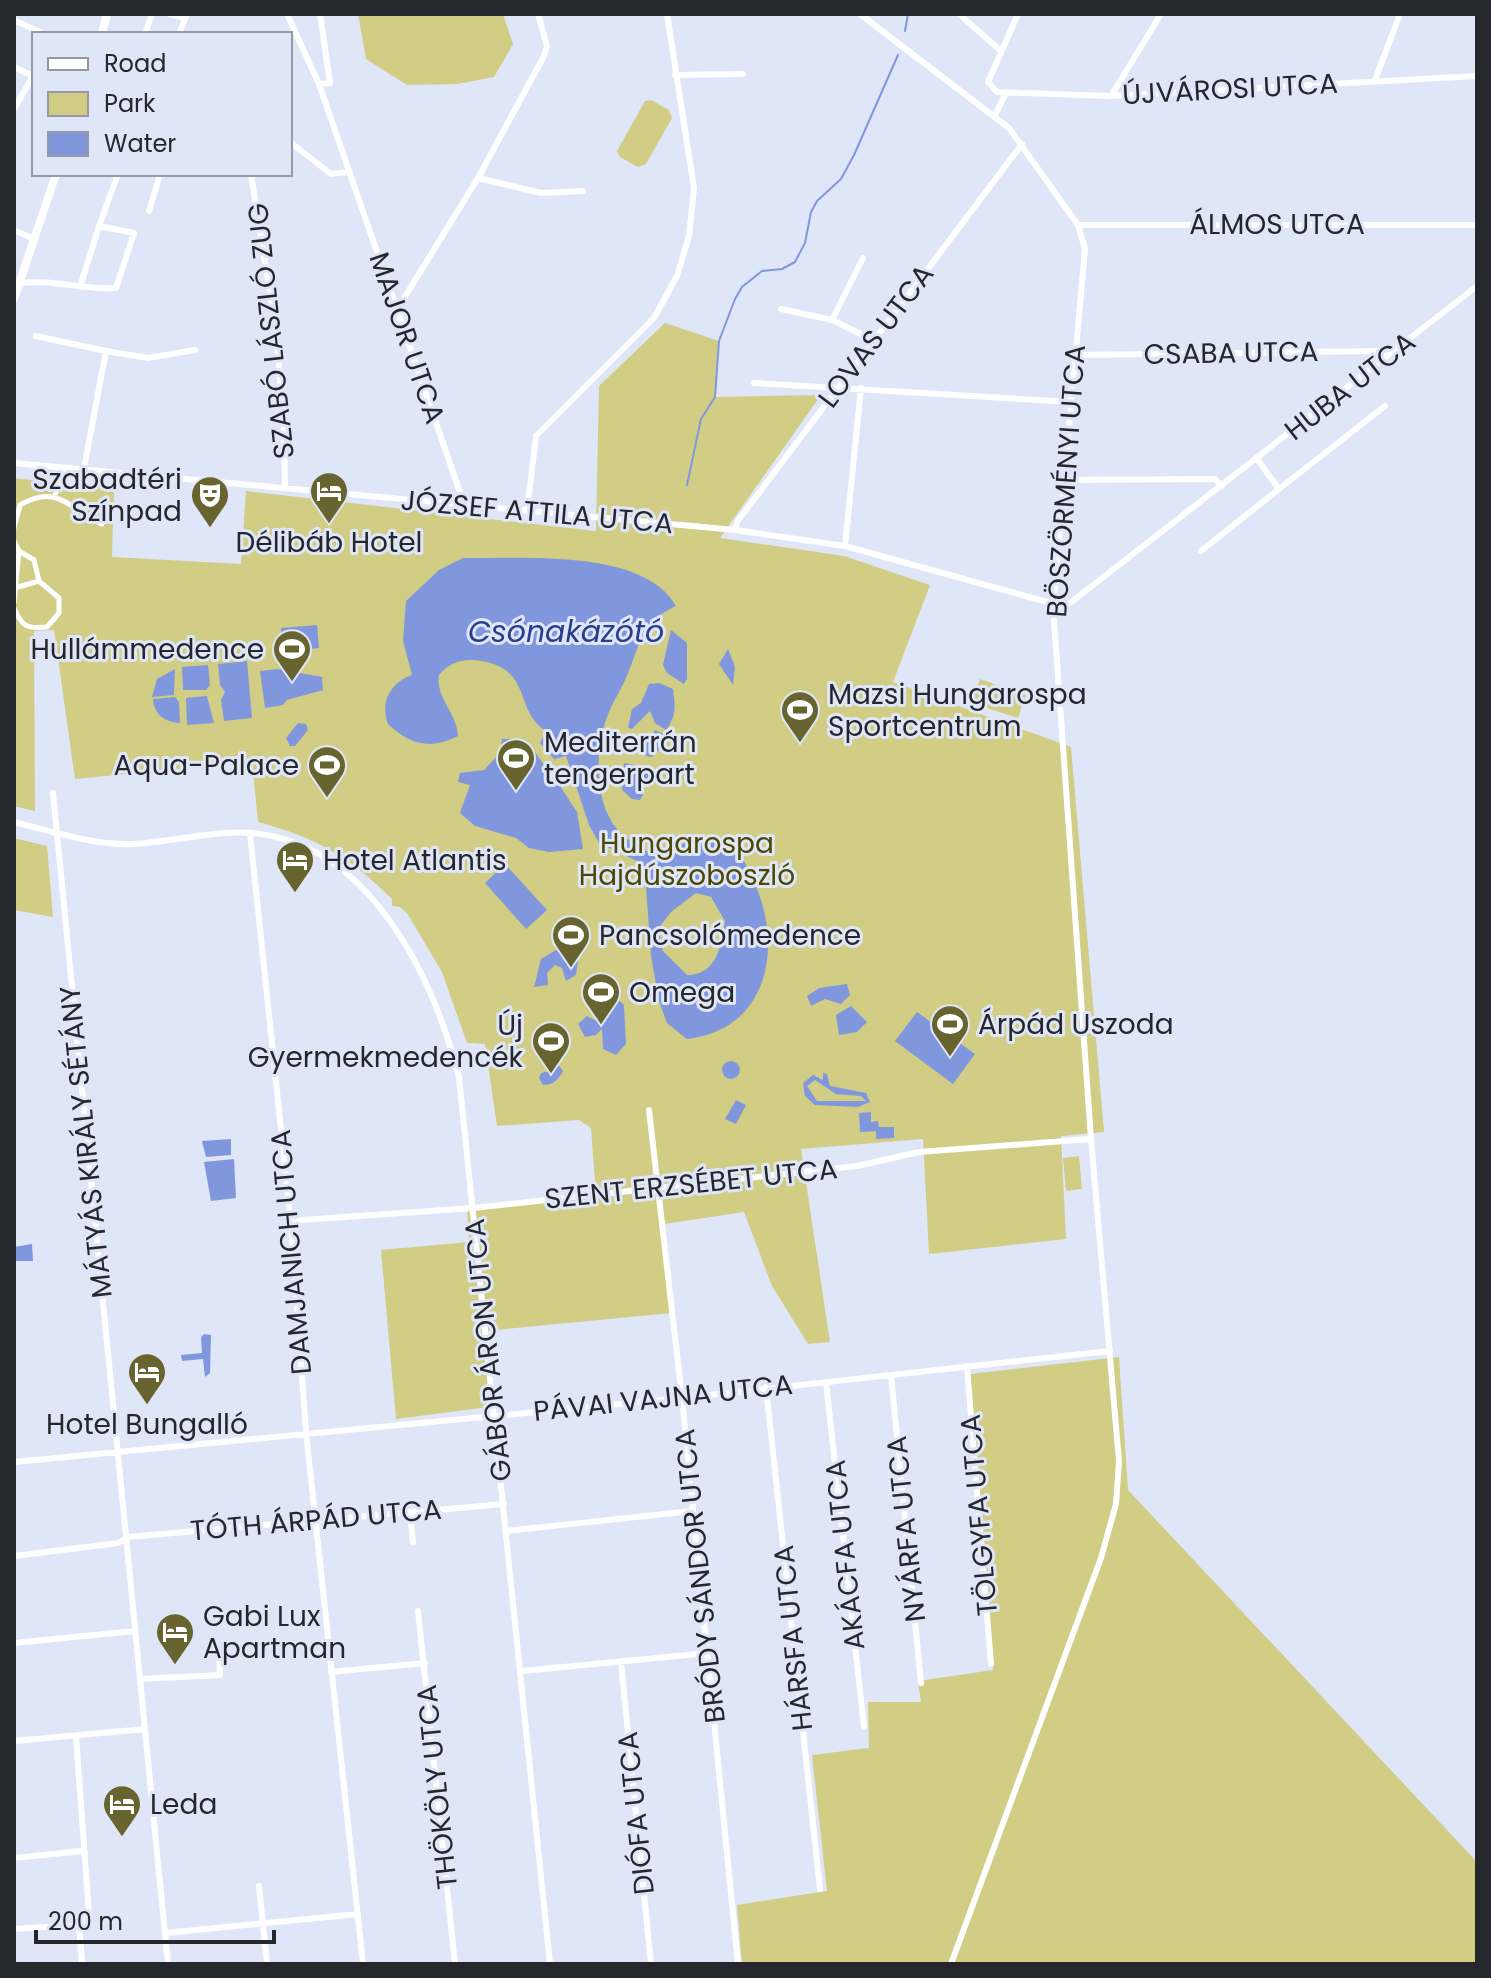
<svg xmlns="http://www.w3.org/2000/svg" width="1491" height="1978" viewBox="0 0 1491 1978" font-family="Poppins,sans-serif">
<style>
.green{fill:#d1cd84}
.water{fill:#8097dd;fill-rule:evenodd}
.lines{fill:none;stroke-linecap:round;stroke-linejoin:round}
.stream{stroke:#8097dd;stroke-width:2}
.pedestrian{stroke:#fff;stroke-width:5}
.minor{stroke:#fff;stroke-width:6}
.tertiary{stroke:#fff;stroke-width:8}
.labels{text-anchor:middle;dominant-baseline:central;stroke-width:6;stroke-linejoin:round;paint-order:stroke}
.street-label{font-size:28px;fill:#25272d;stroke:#dfe6f7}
.poi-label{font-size:28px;fill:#25272d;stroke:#dfe6f7;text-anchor:start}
.park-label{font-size:28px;fill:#4c4802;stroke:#dfe6f7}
.water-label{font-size:30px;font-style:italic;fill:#2a3e8f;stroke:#dfe6f7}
</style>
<rect width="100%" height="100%" fill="#dfe6f7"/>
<!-- green -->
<path class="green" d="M358,14H503L513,44L494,77L457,84L407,85L366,59Z
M651,100L669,110L672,118L646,164L638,167L620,157L617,151L645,101Z
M665,323L719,341L715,397L821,395L720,538L844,556L930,585L893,682L1071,747L1104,1132L1061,1136L1066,1239L929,1254L923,1139L801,1149L830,1342L808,1344L772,1286L744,1212L664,1224L671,1313L486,1331L489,1407L396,1419L381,1250L469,1242L467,1206L596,1195L591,1128L579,1120L497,1126L485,1044L467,1043L442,972L407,913L400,907L392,906V899C348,856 317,838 258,822L252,762L75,779L54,630L34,631L35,811L14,806V478L114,490L112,557L241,564L246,491L596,531L599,386Z
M980,679L1026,695L1018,718L971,703Z
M14,838L47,846L53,917L14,910Z
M1079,1156L1082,1189L1066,1191L1063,1158Z
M1119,1357L1128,1490L1477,1862V1964H742L737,1905L827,1891L812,1755L869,1748L868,1702H921L918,1681L993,1670L970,1374Z"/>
<!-- water -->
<path class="water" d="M463,558C520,559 644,548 676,606C640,622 639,649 626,678C620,692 612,703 607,717C594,753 593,810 625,837C634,845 646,850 656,857L678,850L690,835C702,837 722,838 732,846C743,855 749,870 754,882C784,947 768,1030 687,1039L667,1023L659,1001L651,956L645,874L639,862L599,843L589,825L566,756L554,759L540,743L546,731C512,710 535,665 473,660C459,659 448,664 439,675C435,697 457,713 458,736C430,750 410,745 388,724C380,702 390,683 412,675L403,641L406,601L439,570ZM696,893L711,897L725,921C721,946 717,975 687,975L663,951L658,929L671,912Z
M317,625L319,648L283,651L281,628Z
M671,630L687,643V679L684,684L667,673L663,665Z
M728,649L735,667L733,685L719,664Z
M247,661L252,718L224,721L221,700L225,692L220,685L218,664Z
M208,665L210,685L206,690H183L182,667Z
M175,669L174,695L152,697L157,679Z
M278,669L322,677L323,690L287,700L283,705L265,708L260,671Z
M659,683L673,689C675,706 677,715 666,730L655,723L650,711L632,729L628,728L632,709L641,703L649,684Z
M207,696L214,723L187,725L186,698Z
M175,697L179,702L180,723C165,722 154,715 153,699Z
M298,723L306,724L308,730L295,746H290L286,738Z
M655,730L664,734L661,747L652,757L646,756L641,743L650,739Z
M502,739H520L524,767L526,747L531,746L549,772L547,782L558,783L577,812L583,849L549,852L529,848L516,838L475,826L460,813L470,785L458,782L460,773L484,770L500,753Z
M624,763L653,769L652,778L640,788L643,795L640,800L632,799L622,790Z
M505,864L547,910L526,929L485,883Z
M556,950L573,954L578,961L576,975L566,981L562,968L555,965L547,973L548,985L534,987L541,959Z
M847,984L850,995L841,1004L825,999L811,1006L807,996L819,988Z
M614,996L624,1005L626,1044L616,1055L603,1049L602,1029L596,1035L585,1037L578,1024L587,1016L601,1023L602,1002Z
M851,1006L867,1022L857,1032L839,1035L836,1015Z
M917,1012L975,1054L953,1084L895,1041Z
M722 1070a9 9 0 1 1 18 0a9 9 0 1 1-18 0Z
M557,1063L563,1071C558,1080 553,1085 543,1085L539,1078L541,1073L554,1070Z
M823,1073L827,1074L830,1086L866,1093L870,1102L858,1107L815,1105L805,1096L803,1083L813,1075L823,1080ZM815,1080L836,1094L861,1096L866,1101H817L807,1086Z
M736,1100L746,1105L736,1124L725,1119Z
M871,1112V1122L878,1121L879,1127H894V1138L876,1139V1131L860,1132L859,1113Z
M231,1139V1155L206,1157L202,1141Z
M234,1159L236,1198L211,1201L204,1162Z
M32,1244L33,1261H14V1247Z
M204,1334L211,1335L210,1373L205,1377L203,1359L182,1361L181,1355L202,1353L201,1337Z"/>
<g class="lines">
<!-- stream -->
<path class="stream" d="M905,31L908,14
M687,485L701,419L715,397L719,341L735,299L742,287L762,271L782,269L795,262L805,243L811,212L817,201L841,179L854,155L898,55"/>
<!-- pedestrian -->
<path class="pedestrian" d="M55,495L68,468
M14,528L20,505C58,483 68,508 102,524
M14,541L19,551L14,603
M18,587L39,581
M14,608C22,627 27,629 47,627L59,613V598L39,581L34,560L19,551"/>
<!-- minor -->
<path class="minor" d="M169,14L185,18
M287,14L319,84L461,495L460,505
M860,14L1009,128L1078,225L1085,249L1053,606L1091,1139L1119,1461L1116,1504L1101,1558L951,1964
M959,14L1001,51
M1018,14L988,82L997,92L1111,96L1477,76
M14,20L44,34
M145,34L152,14
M179,34L187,14
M14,67L33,76L14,109
M675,75L743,74
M1375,80L1400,14
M319,84L330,83L320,14
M1111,96L1161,14
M995,115L1006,93
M290,142L331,174L348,172
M251,174L276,332L284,427L285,488
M478,178L541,193L583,191
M149,211L160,174
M1078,225H1477
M14,230L34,239
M20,283C53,279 83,290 116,288L134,233L99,226L118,174
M80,287L99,226
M398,308L478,178L544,56L547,46L538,14
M781,309L832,320L873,340
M832,320L863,258
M36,336L106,351L84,468
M106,351L148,358L195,350
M1073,355L1379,351L1385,358
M754,383L1071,402
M1257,459L1279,489L1385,406
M14,463L735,530L845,546L1065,607L1477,286
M1064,480L1215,479L1222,486
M527,511L536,436L654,318L677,276L689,236L694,188L667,14
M735,530L737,522L1022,144
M845,546L861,388
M1201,551L1279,489
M53,793L168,1964
M14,822C51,831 95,846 134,844C168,842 219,830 250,833C370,842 433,977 459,1077L550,1964
M250,833L291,1225L306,1432L363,1964
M649,1110L682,1398L738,1964
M291,1225L301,1220L473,1208L857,1166L919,1152L1091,1139
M967,1366L991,1664
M891,1375L921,1683
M826,1382L864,1727
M766,1387L820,1889
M14,1462L682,1398L1110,1351
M410,1512L413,1542
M506,1531L692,1511
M14,1556L118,1543L128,1537L504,1504
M418,1611L455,1964
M14,1643L135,1631
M621,1662L651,1964
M522,1671L708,1653
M331,1672L425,1663
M140,1679L220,1675L219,1655
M76,1736L89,1914L79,1925L82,1964
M14,1741L145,1729
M14,1858L82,1851
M259,1886L267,1964
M14,1929L79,1925
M166,1933L358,1914"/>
<!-- tertiary -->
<path class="tertiary" d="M102,34L107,14
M14,299L56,174"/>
</g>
<!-- icons -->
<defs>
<symbol id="hotel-pin" viewBox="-11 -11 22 30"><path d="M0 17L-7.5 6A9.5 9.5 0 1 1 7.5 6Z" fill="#676430" stroke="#dfe6f7"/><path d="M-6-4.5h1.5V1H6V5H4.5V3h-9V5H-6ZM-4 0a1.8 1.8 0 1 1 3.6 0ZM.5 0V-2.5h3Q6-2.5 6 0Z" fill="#fff"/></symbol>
<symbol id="theatre-pin" viewBox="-11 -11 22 30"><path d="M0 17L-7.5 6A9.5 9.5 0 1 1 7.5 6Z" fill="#676430" stroke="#dfe6f7"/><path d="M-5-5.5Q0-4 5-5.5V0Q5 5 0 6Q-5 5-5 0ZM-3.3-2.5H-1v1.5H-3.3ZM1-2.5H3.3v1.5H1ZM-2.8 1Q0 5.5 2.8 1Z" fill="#fff"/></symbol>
<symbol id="stadium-pin" viewBox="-11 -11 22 30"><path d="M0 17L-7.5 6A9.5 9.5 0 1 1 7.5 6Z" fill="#676430" stroke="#dfe6f7"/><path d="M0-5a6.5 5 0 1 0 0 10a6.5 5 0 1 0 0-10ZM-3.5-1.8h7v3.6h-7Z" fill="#fff"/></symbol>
</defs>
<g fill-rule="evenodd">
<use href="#hotel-pin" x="307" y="469" width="44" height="60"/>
<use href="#theatre-pin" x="188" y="473" width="44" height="60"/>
<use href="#stadium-pin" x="270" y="627" width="44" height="60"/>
<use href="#stadium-pin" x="778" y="688" width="44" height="60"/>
<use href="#stadium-pin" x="494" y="736" width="44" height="60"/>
<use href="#stadium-pin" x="305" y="743" width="44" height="60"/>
<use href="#hotel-pin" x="273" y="838" width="44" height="60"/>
<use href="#stadium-pin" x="549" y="913" width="44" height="60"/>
<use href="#stadium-pin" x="579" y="970" width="44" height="60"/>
<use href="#stadium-pin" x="928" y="1002" width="44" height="60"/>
<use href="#stadium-pin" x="529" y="1019" width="44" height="60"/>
<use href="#hotel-pin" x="125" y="1350" width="44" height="60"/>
<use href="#hotel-pin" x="153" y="1610" width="44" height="60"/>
<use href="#hotel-pin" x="100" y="1782" width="44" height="60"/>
</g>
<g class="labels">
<!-- street labels -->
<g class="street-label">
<text transform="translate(1230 89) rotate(-3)">ÚJVÁROSI UTCA</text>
<text x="1277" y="224">ÁLMOS UTCA</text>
<text transform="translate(271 331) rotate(-96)">SZABÓ LÁSZLÓ ZUG</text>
<text transform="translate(876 336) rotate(-53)">LOVAS UTCA</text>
<text transform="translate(407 338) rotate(71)">MAJOR UTCA</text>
<text transform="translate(1231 353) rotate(-1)">CSABA UTCA</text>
<text transform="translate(1350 386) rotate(-38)">HUBA UTCA</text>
<text transform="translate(1066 481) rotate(-86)">BÖSZÖRMÉNYI UTCA</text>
<text transform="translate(537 512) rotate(5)">JÓZSEF ATTILA UTCA</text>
<text transform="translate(86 1142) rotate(-96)">MÁTYÁS KIRÁLY SÉTÁNY</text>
<text transform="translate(691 1184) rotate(-6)">SZENT ERZSÉBET UTCA</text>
<text transform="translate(291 1252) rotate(-95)">DAMJANICH UTCA</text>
<text transform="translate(488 1350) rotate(-96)">GÁBOR ÁRON UTCA</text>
<text transform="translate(663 1398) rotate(-6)">PÁVAI VAJNA UTCA</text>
<text transform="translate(979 1515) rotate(-95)">TÖLGYFA UTCA</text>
<text transform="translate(316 1520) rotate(-5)">TÓTH ÁRPÁD UTCA</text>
<text transform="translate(906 1529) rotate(-96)">NYÁRFA UTCA</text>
<text transform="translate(845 1555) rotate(-96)">AKÁCFA UTCA</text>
<text transform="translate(700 1576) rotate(-96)">BRÓDY SÁNDOR UTCA</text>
<text transform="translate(793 1638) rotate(-96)">HÁRSFA UTCA</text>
<text transform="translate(437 1787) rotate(-96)">THÖKÖLY UTCA</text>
<text transform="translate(636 1813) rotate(-96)">DIÓFA UTCA</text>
</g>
<!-- poi labels -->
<g class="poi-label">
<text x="182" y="479" text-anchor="end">Szabadtéri<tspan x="182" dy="32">Színpad</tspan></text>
<text x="329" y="542" text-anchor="middle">Délibáb Hotel</text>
<text x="264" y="649" text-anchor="end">Hullámmedence</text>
<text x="828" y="694">Mazsi Hungarospa<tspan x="828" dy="32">Sportcentrum</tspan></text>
<text x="544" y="742">Mediterrán<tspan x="544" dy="32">tengerpart</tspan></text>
<text x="299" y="765" text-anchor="end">Aqua-Palace</text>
<text x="323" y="860">Hotel Atlantis</text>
<text x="599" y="935">Pancsolómedence</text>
<text x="629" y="992">Omega</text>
<text x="978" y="1024">Árpád Uszoda</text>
<text x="523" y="1025" text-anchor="end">Új<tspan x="523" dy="32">Gyermekmedencék</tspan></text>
<text x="147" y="1424" text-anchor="middle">Hotel Bungalló</text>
<text x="203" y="1616">Gabi Lux<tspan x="203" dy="32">Apartman</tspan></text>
<text x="150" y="1804">Leda</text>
</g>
<!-- park labels -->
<g class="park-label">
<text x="687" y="843">Hungarospa<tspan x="687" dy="32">Hajdúszoboszló</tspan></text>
</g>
<!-- water labels -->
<g class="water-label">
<text x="566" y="631">Csónakázótó</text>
</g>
</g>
<!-- border -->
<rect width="1491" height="1978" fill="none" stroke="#25272d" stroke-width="32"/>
<!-- legend -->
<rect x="32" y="32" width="260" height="144" fill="#dfe6f7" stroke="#959aa6" stroke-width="2"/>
<rect x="48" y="58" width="40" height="12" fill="#ffffff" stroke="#959aa6" stroke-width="2"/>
<text x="104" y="72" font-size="24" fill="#25272d">Road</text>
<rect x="48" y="92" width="40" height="24" fill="#d1cd84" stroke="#959aa6" stroke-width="2"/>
<text x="104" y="112" font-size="24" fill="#25272d">Park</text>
<rect x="48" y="132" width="40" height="24" fill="#8097dd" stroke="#959aa6" stroke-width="2"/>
<text x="104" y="152" font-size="24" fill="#25272d">Water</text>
<!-- scale -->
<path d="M36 1930v12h238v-12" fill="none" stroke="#25272d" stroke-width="4"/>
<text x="48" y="1930" font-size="24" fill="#25272d" stroke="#dfe6f7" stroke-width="6" paint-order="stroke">200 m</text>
</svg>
